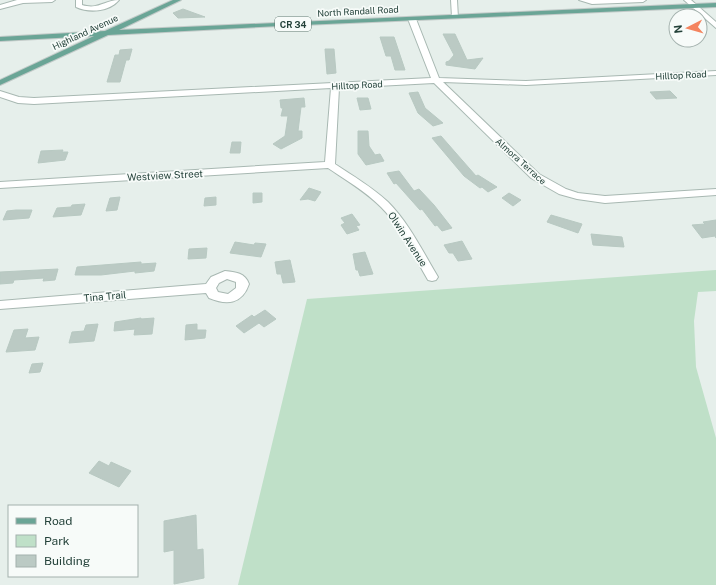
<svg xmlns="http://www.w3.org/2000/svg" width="716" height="585" viewBox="0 0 716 585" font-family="'Public Sans',sans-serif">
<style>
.green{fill:#bfe0c8}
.building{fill:#bbcac4;stroke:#b8c9c2}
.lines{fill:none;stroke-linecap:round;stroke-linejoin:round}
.minor-casing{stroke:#a8b8b2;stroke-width:2}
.major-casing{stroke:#c2cac8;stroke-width:2}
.minor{fill:#fff;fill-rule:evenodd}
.major{fill:#6aa596;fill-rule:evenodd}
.labels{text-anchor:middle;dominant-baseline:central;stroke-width:3.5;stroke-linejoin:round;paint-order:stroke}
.far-street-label{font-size:9px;fill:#24423a;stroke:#f7fbf9}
.shield{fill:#f7fbf9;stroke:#637a73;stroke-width:1}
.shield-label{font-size:9px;font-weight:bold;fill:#24423a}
.street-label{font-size:10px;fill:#24423a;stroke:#f7fbf9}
</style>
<rect width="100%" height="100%" fill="#e6efeb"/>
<!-- green -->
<path class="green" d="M716,270V291L698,292L694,321L696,367L716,438V585H238L307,299Z"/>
<!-- building -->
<path class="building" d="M183,9L205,17L178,18L173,13Z
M443,34H455L467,60L483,58L475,69L446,65V62L449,61L454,55Z
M380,37H394L405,70H395L391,56H386Z
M132,49L129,60H126L120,82H107L115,55H119L120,50Z
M325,49H334L336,73L327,74Z
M670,91L677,98L656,99L650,92Z
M418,92L425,108L443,123L433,126L418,113L409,93Z
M304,98L305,107H301L298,131H302V138L281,149L273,144L285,136L288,116H281L283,108H281L280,100Z
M357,98H368L371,109L360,110Z
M358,131H368L369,146L375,155L380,154L384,161L366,165L358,154Z
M441,136L476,176L478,175L497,187L488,192L482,187L480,188L464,176L432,138Z
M232,142H241L240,153H230Z
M63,150L62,152H68L65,160L38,163L41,151Z
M399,171L414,191L419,189L434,205L452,228L442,231L437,225L435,226L422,209L420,210L396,183L394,184L387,173Z
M309,188L321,192L315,201L308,199L300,200Z
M253,193H262V202L253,203Z
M509,193L521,200L513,206L502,198Z
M120,197L117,210L106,211L110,198Z
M216,197V205L204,206L205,198Z
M85,204L81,215L53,217L57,208L71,207L72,205Z
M16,210H32L29,218L3,220L7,211Z
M352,214L360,225L356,226L359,230L347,234L341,225L345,223L341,218Z
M551,215L582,224L578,233L547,222Z
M716,220V238L715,236L702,238L692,225L705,224L703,222Z
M591,234L622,237L624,247L593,245Z
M462,241L472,259L458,261L453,253H449L444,245Z
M235,242L254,245L255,243L266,244L261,257L230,253Z
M207,248L206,258L188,259L189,249Z
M365,252L373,274L360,276L358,270H356L353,254Z
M290,260L295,282L283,283L281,274H277L275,262Z
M141,262V264L156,263L154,271L135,273V271L101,275H75L77,267Z
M58,269L55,280L43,281L44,278L14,280L13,283L0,284V272Z
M265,310L276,319L264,327L259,323L244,333L236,326L252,315L254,317Z
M141,318V319L154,318L152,334L134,335L135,329L114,331L115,322Z
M98,324L94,341L69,343L72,332L84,331L86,325Z
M197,324V330H206L205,338L185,340L186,325Z
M28,329L25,338L39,337L35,350L6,352L14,330Z
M43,363L40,372L29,373L32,364Z
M99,461L109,466L111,462L131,471L119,487L89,473Z
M196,515L197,550L203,549L204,578L174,584V550L164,552V521Z"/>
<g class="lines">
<defs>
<path id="minor" d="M17,0H55L52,2L23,3L0,9V5Z
M76,0H82V5C99,10 105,0 119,0C109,12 89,13 76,7Z
M451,0H457L458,18H454L452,17Z
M579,0H646L643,2L592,4Z
M684,0H691L716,22V28Z
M409,17H415L416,19L439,78L526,81L716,71V75L526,85L443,82L539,174L566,189L578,193L605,196L716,189V195L605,203L577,199L559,194L531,178L434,83L339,88L335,164C353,176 372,187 388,202C409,223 423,252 438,277L436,280L432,281L428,280C413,255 401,227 381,207C365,191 346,180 328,168L0,188V182L325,162L331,88L34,104L18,103L0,97V91L19,97L34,98L431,78L408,19Z
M225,271C236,272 245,273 249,284C242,305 226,305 209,298L206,293L0,309V301L206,284L211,277ZM227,279L236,282V288L228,294L218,292L216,288L219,283Z"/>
<path id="major" d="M173,0H181L119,30L716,3V7L280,26L108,35L0,85V80L94,36L0,41V37L105,31Z"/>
</defs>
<!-- minor casing -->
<use href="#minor" class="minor-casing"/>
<!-- major casing -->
<use href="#major" class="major-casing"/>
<!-- minor -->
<use href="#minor" class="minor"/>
<!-- major -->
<use href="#major" class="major"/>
</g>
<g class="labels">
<!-- far-street labels -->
<g class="far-street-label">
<text transform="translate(358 11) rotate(-3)">North Randall Road</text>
<text transform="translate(85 32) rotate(-25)">Highland Avenue</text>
<text transform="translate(681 75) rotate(-3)">Hilltop Road</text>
<text transform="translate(357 85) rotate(-3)">Hilltop Road</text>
<text transform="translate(521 161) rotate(42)">Almora Terrace</text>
</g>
<!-- shield labels -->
<rect class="shield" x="275" y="17" width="36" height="14" rx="3"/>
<g class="shield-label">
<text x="293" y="24">CR 34</text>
</g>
<!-- street labels -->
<g class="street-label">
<text transform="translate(165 175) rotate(-3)">Westview Street</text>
<text transform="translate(408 239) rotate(57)">Olwin Avenue</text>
<text transform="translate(105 296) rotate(-5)">Tina Trail</text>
</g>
</g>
<!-- legend -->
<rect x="8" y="505" width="130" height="72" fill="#f7fbf9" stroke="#a3b1ad"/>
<rect x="16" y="518" width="20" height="6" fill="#6aa596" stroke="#a3b1ad"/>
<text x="44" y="525" font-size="12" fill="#24423a">Road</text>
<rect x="16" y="535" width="20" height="12" fill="#bfe0c8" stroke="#a3b1ad"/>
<text x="44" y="545" font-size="12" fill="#24423a">Park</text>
<rect x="16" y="555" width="20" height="12" fill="#bbcac4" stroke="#a3b1ad"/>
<text x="44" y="565" font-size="12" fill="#24423a">Building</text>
<!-- north arrow -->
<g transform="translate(688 28) rotate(264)"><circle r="19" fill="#f7fbf9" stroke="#a3b1ad"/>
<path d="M0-3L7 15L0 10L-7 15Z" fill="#f4845f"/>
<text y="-6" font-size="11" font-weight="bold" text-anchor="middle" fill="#24423a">N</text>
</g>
</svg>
